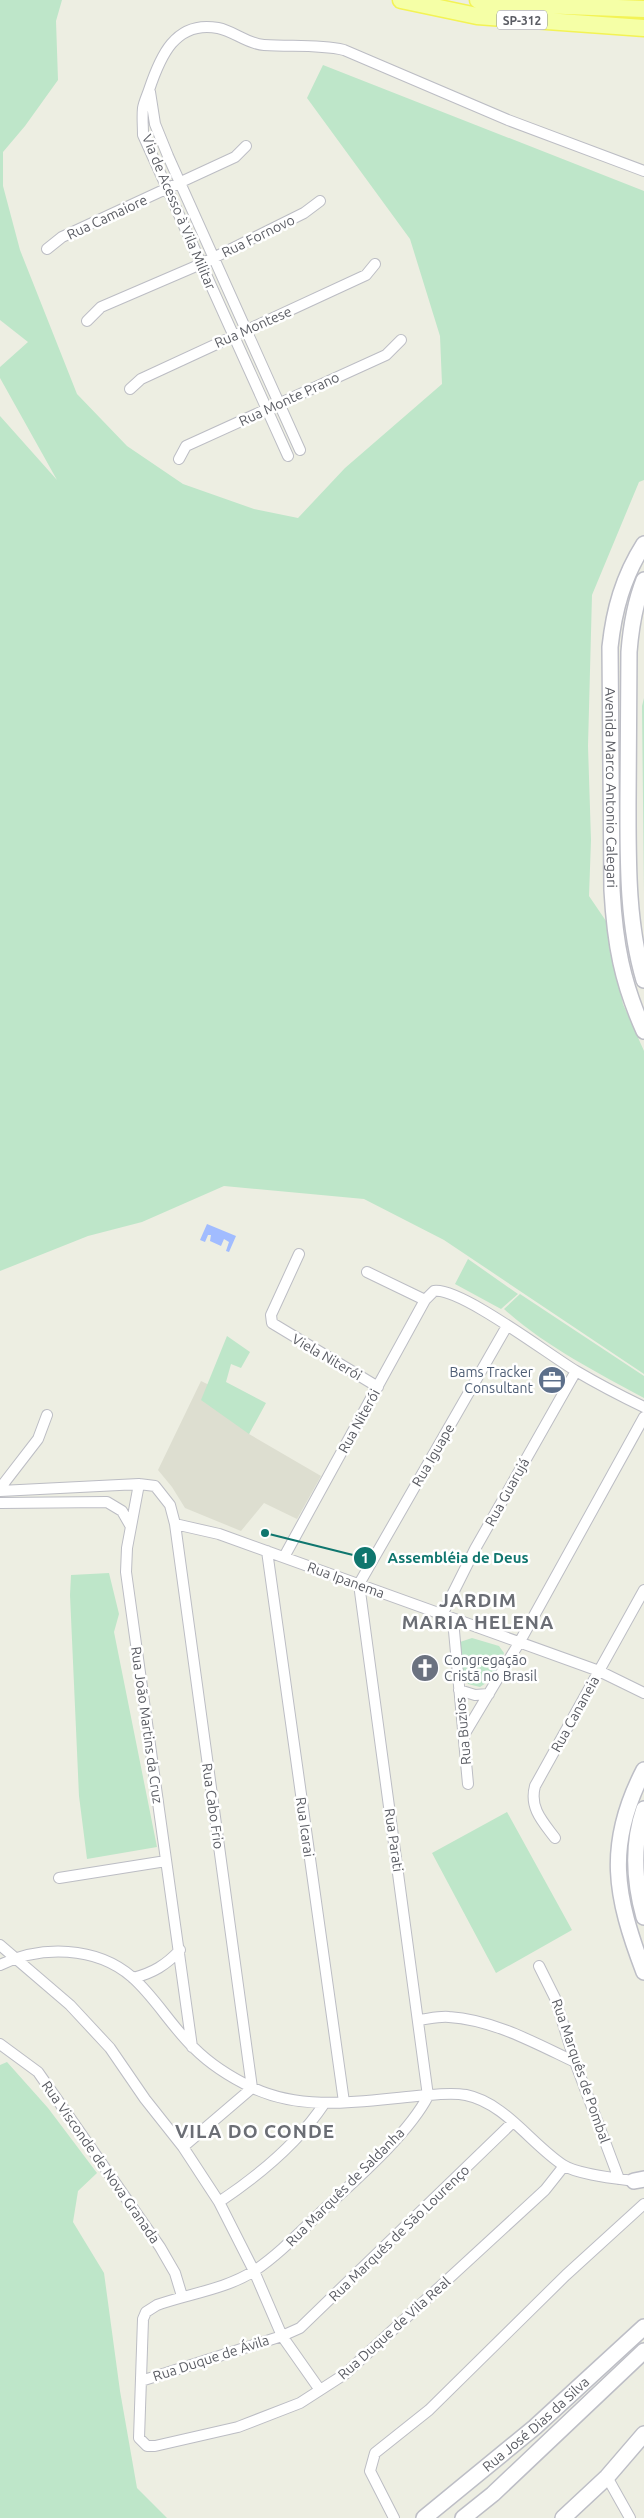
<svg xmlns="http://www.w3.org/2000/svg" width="644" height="2518" viewBox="0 0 644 2518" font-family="Ubuntu,sans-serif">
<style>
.education{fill:#ddded0}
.green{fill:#bee6c9}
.water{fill:#a1bcff}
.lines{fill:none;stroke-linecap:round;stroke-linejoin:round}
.street-casing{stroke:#bcbdc4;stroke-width:12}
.secondary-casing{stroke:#bdbec6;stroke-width:18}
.primary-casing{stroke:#f3f355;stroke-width:19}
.street{stroke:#fff;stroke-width:10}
.secondary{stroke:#fff;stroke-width:15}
.primary{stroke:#f5ffa6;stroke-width:16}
.labels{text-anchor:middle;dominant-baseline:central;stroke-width:5;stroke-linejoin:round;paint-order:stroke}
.shield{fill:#fff;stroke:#8c8d92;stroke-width:1}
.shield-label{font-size:12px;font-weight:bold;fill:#5a5c63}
.street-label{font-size:14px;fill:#5a5c63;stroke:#fff}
.service-label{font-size:14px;fill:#4e5e75;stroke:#fff;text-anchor:end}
.worship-label{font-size:14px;fill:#5b616d;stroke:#fff;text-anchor:start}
.district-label{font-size:19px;font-weight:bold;letter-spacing:1px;fill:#6b6e75;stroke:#fff}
.leader{fill:none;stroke:#0f766e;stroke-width:2}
.callout-dot{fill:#0f766e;stroke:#fff;stroke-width:2}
.mark-label{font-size:15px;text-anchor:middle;font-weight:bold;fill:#fff}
.callout-label{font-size:15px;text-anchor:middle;font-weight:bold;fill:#0f766e;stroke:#fff;stroke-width:5;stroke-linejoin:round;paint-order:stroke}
</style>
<rect width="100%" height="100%" fill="#edeee2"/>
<!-- education -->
<path class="education" d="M201,1381L258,1409L249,1434L321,1476L297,1519L264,1503L241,1531L185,1508L172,1487L158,1470Z"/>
<!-- green -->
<path class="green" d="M0,0H62L56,21L58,80L25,126L3,152V186L20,250L77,394L127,446L183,484L254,509L298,518L345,468L442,384L440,336L410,239L307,98L323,65L644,191V480L639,482L592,595L588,746L591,840L589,896L606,921L623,1004L644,1051V1374L444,1240L364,1199L224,1186L142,1222L88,1236L0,1271V416L57,480L0,378V367L28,342L0,320Z
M644,698V894L642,706Z
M468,1259L518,1294L501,1309L455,1284Z
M520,1294L644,1376V1398C596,1372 545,1346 504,1309Z
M227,1336L250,1352L241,1368L231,1364L226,1382L266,1403L249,1434L201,1400Z
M109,1573L119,1614L114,1632L157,1847L87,1859L79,1796L70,1595L71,1575Z
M472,1638L499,1646L504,1653L495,1677L480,1687L468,1684L463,1672L460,1642Z
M507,1812L572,1930L496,1973L432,1853Z
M7,2062L48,2108L97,2173L78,2191L73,2222L104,2273L120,2391L137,2488L167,2518H0V2065Z"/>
<!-- water -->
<path class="water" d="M207,1224L236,1236L229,1252L226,1251L229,1242L224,1239L221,1246L210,1241L211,1235H208L205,1242L200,1240Z"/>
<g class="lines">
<defs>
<path id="street" d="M150,92L155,124L168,156L300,450
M47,249L62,237L235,157L246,146
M87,321L101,307L201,264L304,213L320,201
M130,389L141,379L366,275L375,264
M288,456L143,135C143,126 142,116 143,108C144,102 147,96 149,90C160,57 175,20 218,28C234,31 247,44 264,45C292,47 317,44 344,50L508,120L644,171
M179,459L186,446L386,355L401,340
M299,1254L271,1315L272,1323L378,1387
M367,1272L425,1300
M507,1326L359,1584L428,2096C408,2135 353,2182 320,2213C299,2233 278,2255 254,2271C226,2289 188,2294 157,2305L146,2312L143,2319L139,2438L147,2446H155L238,2427L300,2403L345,2374L545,2190L564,2166
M139,1484L127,1548L126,1572L192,2047
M0,1491L139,1484L155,1486L170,1505L175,1524L219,1534L599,1671L644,1693
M0,1491L1,1487L38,1439L47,1415
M0,1503L107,1502L122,1511L130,1525
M175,1524L252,2088L183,2147
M267,1551L344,2102
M284,1557L425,1300L434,1291C460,1287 549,1355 576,1371C598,1384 621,1396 644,1407
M442,1615L475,1549L576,1371
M453,1620L468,1784
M459,1690L475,1695L489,1694
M464,1735L519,1643L644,1417
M555,1838C543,1822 529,1808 535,1786L644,1590
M59,1878L166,1861
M0,1945L70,2005L110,2048L145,2099L183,2147L219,2202L254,2271L282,2336L320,2390
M0,1965C41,1945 96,1946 132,1977C155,1997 171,2026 194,2048C210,2064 232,2078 253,2088C305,2112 361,2101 417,2096C433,2095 450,2092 466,2095C505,2103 531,2144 563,2165C578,2175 622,2179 641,2182
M539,1966L555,1998L575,2062L619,2179
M133,1978C153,1973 166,1965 180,1950
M418,2020C428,2019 439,2016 449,2017C494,2020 535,2043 575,2062
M0,2044L38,2072L160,2247L175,2273L182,2296
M219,2202C258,2176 298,2143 324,2104
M141,2381L282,2336L300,2328L512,2123
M607,2477L630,2518
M394,2518L370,2471L375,2453L429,2410L566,2275L644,2204"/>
<g id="secondary">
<path id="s1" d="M644,544C623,577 614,610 610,647L612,890C615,944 622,982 644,1031"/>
<path d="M644,580C635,603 631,626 629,652C629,701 628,751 628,801C628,860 627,923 644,980"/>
<path d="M644,1770C605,1845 615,1896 644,1972"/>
<path d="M644,1809C632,1844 634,1881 644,1917"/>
<path d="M634,2181L644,2179"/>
<path id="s2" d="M424,2518L535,2427L644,2327"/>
<path d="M463,2518L493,2494L644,2351"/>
<path d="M563,2518L607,2477L644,2434"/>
</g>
<path id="primary" d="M401,0L477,16L644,28
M478,0L515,4L644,9"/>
</defs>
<!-- street casing -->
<use href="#street" class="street-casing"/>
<!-- secondary casing -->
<use href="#secondary" class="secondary-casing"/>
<!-- primary casing -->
<use href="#primary" class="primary-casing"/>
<!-- street -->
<use href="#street" class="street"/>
<!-- secondary -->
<use href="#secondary" class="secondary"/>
<!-- primary -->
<use href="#primary" class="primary"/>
</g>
<!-- icons -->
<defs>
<symbol id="office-disc" viewBox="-11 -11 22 22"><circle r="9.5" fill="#5c6f8a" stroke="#fff"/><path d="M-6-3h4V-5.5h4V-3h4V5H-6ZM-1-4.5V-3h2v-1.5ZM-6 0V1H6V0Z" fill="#fff"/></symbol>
<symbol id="church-disc" viewBox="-11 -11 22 22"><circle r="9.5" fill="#6b7280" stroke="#fff"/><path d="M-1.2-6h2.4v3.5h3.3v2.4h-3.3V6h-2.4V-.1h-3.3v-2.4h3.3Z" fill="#fff"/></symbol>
</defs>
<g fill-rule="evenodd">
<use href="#office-disc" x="536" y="1364" width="32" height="32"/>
<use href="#church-disc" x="409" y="1652" width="32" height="32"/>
</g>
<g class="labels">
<!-- shield labels -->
<rect class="shield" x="497" y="10.5" width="50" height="19" rx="4"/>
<g class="shield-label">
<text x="522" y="20">SP-312</text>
</g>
<!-- street labels -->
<g class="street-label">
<text transform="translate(179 212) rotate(67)">Via de Acesso à Vila Militar</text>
<text transform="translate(107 217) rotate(-25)">Rua Camaiore</text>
<text transform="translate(258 236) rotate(-26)">Rua Fornovo</text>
<text transform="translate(253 327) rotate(-24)">Rua Montese</text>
<text transform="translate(289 399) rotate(-25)">Rua Monte Prano</text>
<text stroke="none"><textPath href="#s1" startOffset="250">Avenida Marco Antonio Calegari</textPath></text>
<text transform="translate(327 1357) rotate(30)">Viela Niterói</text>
<text transform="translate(359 1421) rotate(-61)">Rua Niterói</text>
<text transform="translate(433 1455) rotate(-60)">Rua Iguape</text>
<text transform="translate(507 1492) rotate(-61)">Rua Guarujá</text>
<text transform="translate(346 1580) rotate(20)">Rua Ipanema</text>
<text transform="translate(575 1714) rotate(-61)">Rua Cananeia</text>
<text transform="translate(147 1725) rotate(82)">Rua João Martins da Cruz</text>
<text transform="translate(463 1731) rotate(-95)">Rua Buzios</text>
<text transform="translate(213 1806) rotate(82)">Rua Cabo Frio</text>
<text transform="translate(305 1827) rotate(82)">Rua Icarai</text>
<text transform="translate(394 1840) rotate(82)">Rua Parati</text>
<text transform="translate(581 2071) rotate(71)">Rua Marquês de Pombal</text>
<text transform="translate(101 2162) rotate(55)">Rua Visconde de Nova Granada</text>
<text transform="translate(345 2187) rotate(-45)">Rua Marquês de Saldanha</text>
<text transform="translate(399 2233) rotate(-44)">Rua Marquês de São Lourenço</text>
<text transform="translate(394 2328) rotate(-42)">Rua Duque de Vila Real</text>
<text transform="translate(211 2358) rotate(-18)">Rua Duque de Ávila</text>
<text stroke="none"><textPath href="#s2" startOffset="146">Rua José Dias da Silva</textPath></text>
</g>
<!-- service labels -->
<g class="service-label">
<text x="533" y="1372">Bams Tracker<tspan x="533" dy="16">Consultant</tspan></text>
</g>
<!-- worship labels -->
<g class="worship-label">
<text x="444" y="1660">Congregação<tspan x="444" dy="16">Cristã no Brasil</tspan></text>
</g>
<!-- district labels -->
<g class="district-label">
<text x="478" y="1600">JARDIM<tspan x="478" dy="22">MARIA HELENA</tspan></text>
<text x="255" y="2131">VILA DO CONDE</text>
</g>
</g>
<!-- callouts -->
<path class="leader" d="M265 1533L365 1558"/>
<g class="callout-dot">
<circle cx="265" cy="1533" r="5"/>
<circle cx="365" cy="1558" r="12"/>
</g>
<g class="mark-label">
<text x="365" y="1563">1</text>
</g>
<g class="callout-label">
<text x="458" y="1563">Assembléia de Deus</text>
</g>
</svg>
